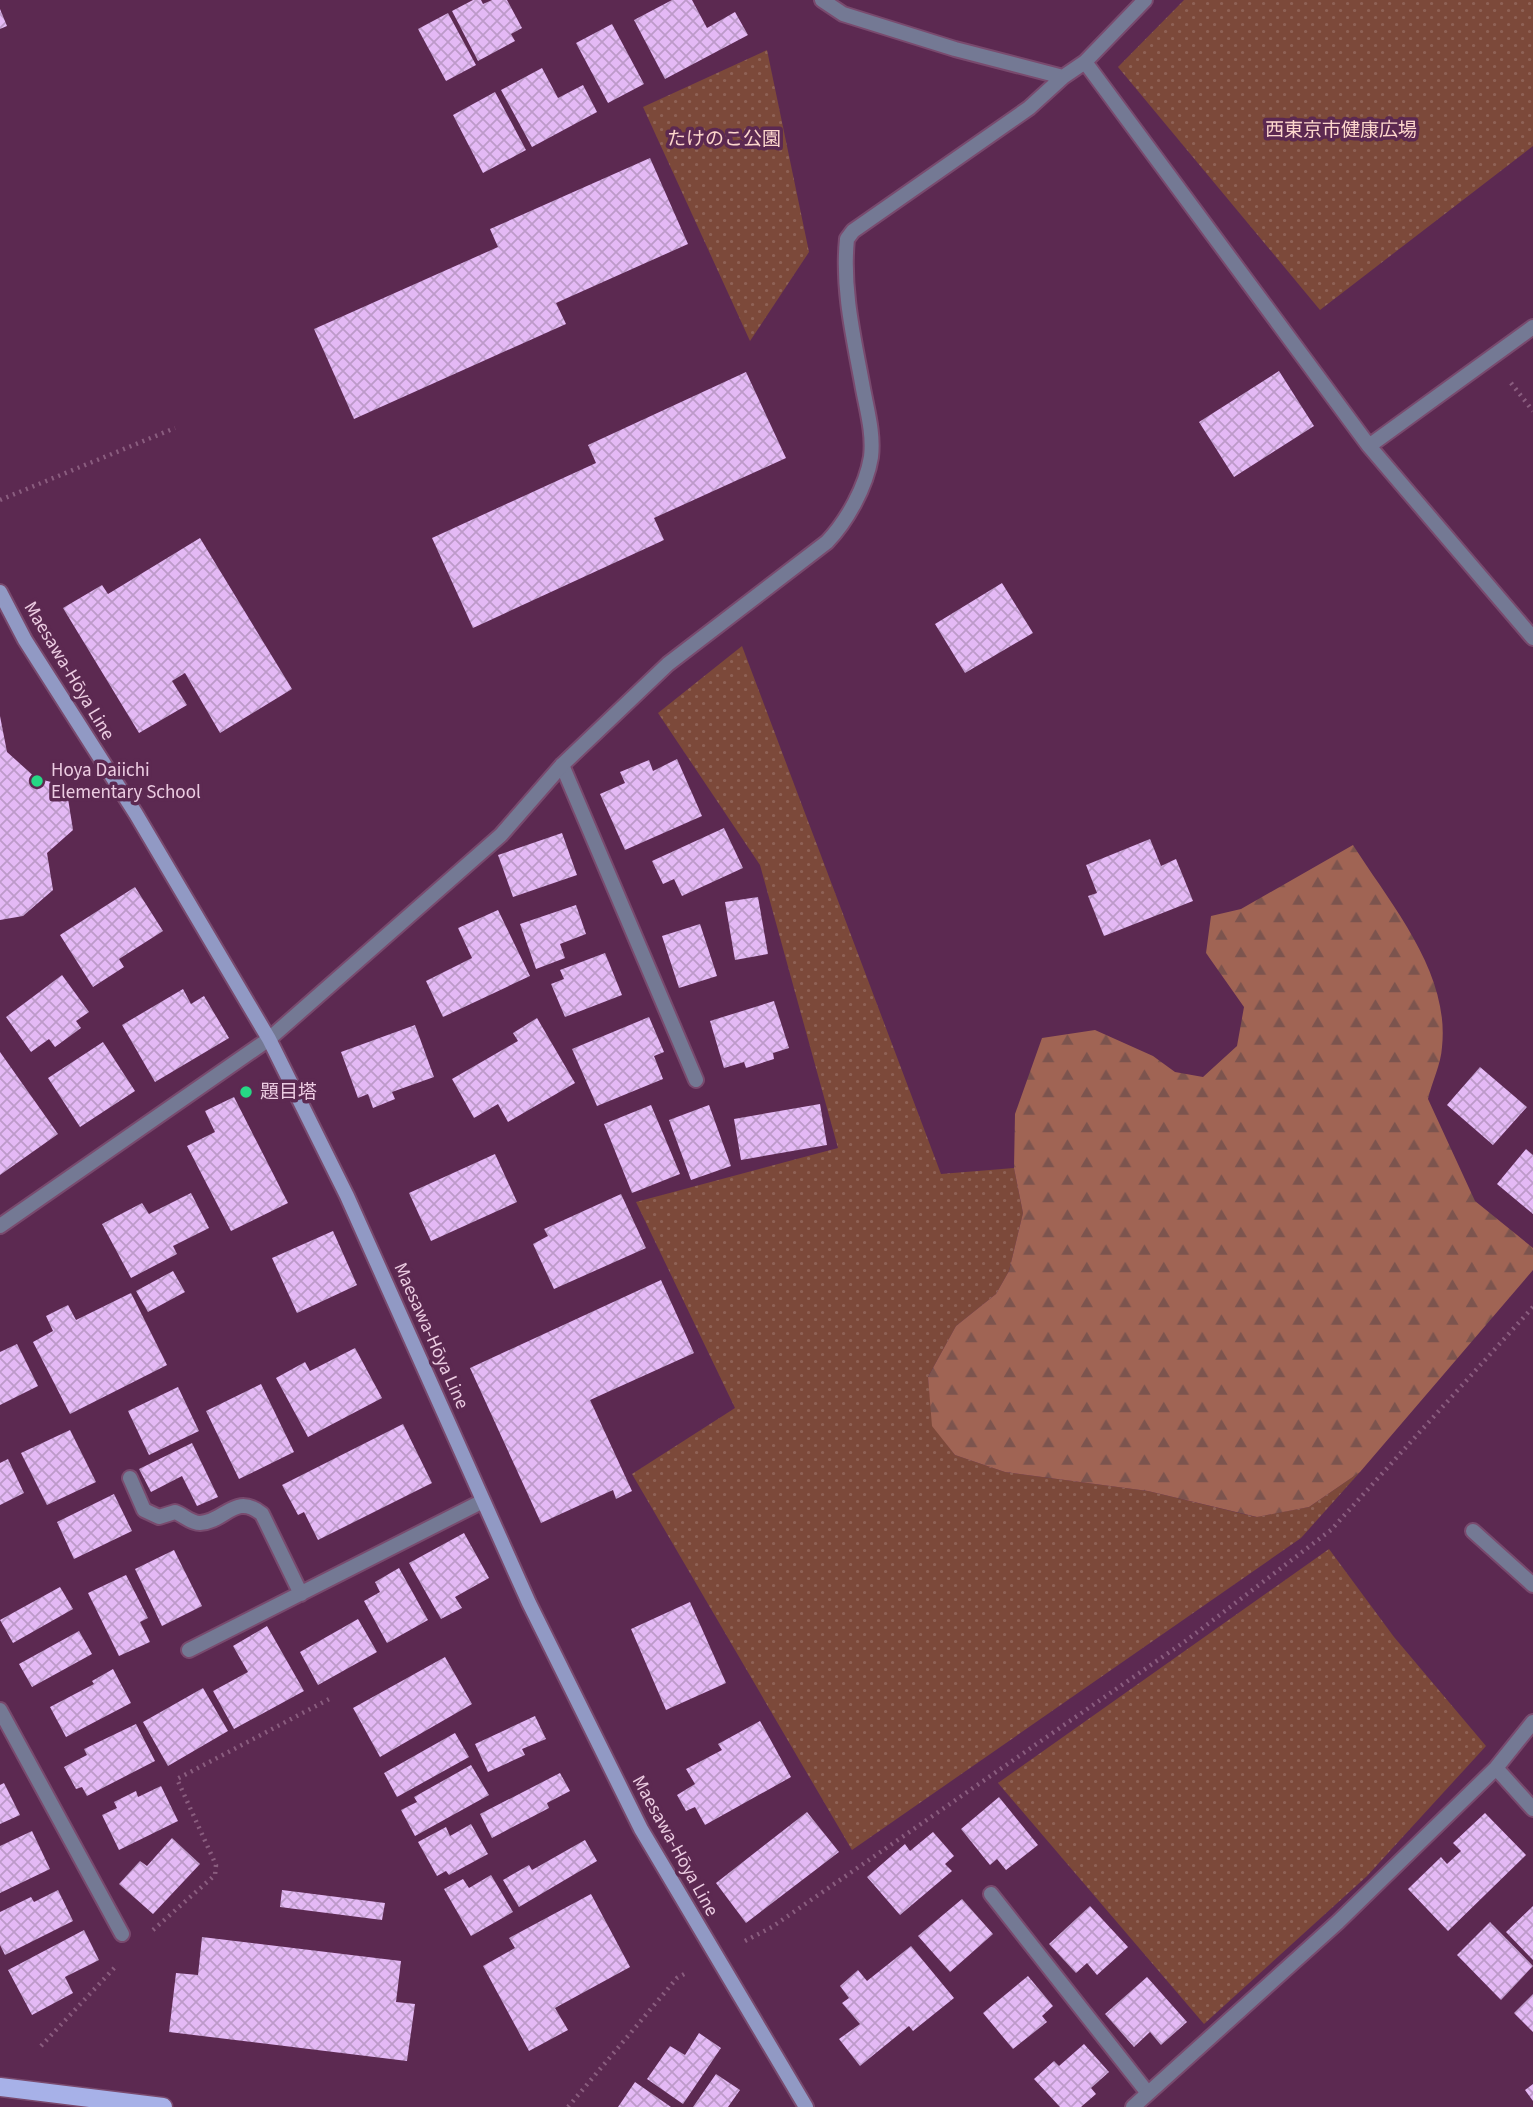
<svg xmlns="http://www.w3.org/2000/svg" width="1533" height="2107" viewBox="0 0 1533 2107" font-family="'Source Sans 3','Noto Sans JP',sans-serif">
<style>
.grass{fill:url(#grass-dots)}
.forest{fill:url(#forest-firs)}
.building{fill:url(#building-cross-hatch)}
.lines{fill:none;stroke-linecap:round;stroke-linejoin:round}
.service-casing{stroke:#794a6e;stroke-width:18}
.minor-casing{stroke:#794a6e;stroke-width:18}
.secondary-casing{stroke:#794a6e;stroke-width:18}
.primary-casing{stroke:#794a6e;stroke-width:21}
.path{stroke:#8a5d7f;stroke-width:4.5;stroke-dasharray:2 5;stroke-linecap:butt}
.service{stroke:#747994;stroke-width:14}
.minor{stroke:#747994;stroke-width:14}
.secondary{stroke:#9199c4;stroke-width:14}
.primary{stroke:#a7b1e8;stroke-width:18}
.poi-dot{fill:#26d885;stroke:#5c2951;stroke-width:2.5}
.labels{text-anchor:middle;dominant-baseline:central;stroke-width:7;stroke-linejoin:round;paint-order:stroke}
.park-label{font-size:19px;fill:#fcd6cc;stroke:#5c2951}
.street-label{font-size:19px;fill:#eccce2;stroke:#5c2951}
.poi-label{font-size:19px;fill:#eccce2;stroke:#5c2951;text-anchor:start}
</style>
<defs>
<pattern id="grass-dots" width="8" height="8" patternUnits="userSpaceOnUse" patternTransform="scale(1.75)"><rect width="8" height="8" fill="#7c493a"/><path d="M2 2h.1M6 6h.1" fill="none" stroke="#8f6256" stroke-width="1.8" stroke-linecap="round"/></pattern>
<pattern id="forest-firs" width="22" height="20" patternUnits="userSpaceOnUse" patternTransform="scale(1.75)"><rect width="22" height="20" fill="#a06454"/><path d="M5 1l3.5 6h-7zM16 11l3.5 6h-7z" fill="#7c544e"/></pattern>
<pattern id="building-cross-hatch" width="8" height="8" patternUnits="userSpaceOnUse" patternTransform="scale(1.75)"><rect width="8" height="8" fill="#e4b9f5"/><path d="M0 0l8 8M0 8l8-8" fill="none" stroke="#bd9ac9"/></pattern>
</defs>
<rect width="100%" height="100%" fill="#5c2951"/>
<!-- grass -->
<path class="grass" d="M1184,0H1533V146L1320,310L1118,67Z
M767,50L809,252L750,341L643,107Z
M742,646L941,1174L1014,1168L1023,1213L1009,1271L996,1294L956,1326L928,1377L933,1426L955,1455L1005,1472L1148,1491L1256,1517L1309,1507L1360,1472L1301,1538L852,1850L632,1474L735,1408L636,1202L838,1148L760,865L658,713Z
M1329,1549L1394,1637L1486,1746L1367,1876L1204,2024L998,1783Z"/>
<!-- forest -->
<path class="forest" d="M1353,845C1391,905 1450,972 1442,1047C1441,1064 1432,1082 1428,1099L1475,1201L1533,1248V1270L1360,1472L1309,1507L1257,1517L1148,1491L1005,1472L955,1455L932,1426L928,1377L956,1326L996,1294L1009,1271L1023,1213L1014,1168L1015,1114L1042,1038L1095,1030L1153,1056L1175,1072L1203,1077L1237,1046L1244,1007L1206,953L1211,916L1241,909Z"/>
<!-- building -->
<path class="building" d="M473,0H481L483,4L492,0H507L522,28L511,34L515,41L478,61L452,11Z
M672,0H692L707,28L735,12L748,35L665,79L634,20Z
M0,9L7,26L0,29Z
M448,13L476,65L446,81L418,29Z
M612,24L644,84L608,103L576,43Z
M542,68L558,98L583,85L597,112L532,147L501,90Z
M495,92L526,150L483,173L453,115Z
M650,158L688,244L556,303L566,324L354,419L314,329L498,247L490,229Z
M1279,371L1314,426L1234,477L1199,422Z
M746,372L786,458L654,518L664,540L473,628L432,538L596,463L588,445Z
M200,538L292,689L220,733L185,673L172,681L187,705L139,733L63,608L102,585L108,594Z
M1002,583L1033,633L965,673L935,624Z
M0,716L7,752L36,778L66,786L73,830L47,853L53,890L23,916L0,920Z
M677,759L702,816L625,850L600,794L625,783L620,772L649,760L653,771Z
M724,828L743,868L682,896L674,879L663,884L652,861Z
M562,833L577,875L513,897L498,855Z
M1150,839L1161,866L1176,859L1193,901L1104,936L1088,896L1097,893L1086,865Z
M135,887L163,931L119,959L124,967L93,987L60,935Z
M758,897L768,954L735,960L725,902Z
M576,905L586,934L560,944L565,958L536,969L520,924Z
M498,910L530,976L443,1017L426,981L472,958L458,928Z
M700,924L717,976L679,988L662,936Z
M605,953L622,995L565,1017L551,984L564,979L560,970Z
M62,975L89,1012L76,1021L81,1028L55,1047L49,1039L31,1052L6,1017Z
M183,989L191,1004L204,996L229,1038L155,1082L122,1025Z
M774,1001L789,1048L773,1053L774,1059L746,1068L744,1062L724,1068L710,1021Z
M649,1017L664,1052L654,1056L663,1079L597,1106L572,1049Z
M537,1018L575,1083L508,1122L498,1104L474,1118L452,1079L518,1041L513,1033Z
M415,1025L434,1077L392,1092L395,1099L373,1108L368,1094L358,1098L341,1052Z
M103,1042L135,1091L80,1127L48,1078Z
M0,1052L58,1134L0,1175Z
M1480,1067L1527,1107L1493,1145L1447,1105Z
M234,1097L288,1203L231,1231L187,1146L215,1132L205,1111Z
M820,1104L827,1145L741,1160L734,1119Z
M651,1105L680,1174L632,1193L604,1124Z
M709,1105L731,1166L691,1180L669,1120Z
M1526,1149L1533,1155V1214L1497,1184Z
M495,1154L517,1202L431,1241L409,1193Z
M191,1193L209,1228L173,1246L177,1254L131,1278L102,1224L142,1203L149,1214Z
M621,1194L646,1248L554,1289L533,1244L548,1236L544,1229Z
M333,1231L357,1285L297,1313L272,1258Z
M173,1271L185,1292L148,1312L136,1291Z
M661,1280L694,1353L590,1400L632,1491L616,1499L613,1490L541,1523L470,1368Z
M131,1293L167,1365L70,1414L33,1342L53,1331L46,1316L68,1305L76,1320Z
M17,1344L38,1386L0,1405V1352Z
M355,1348L382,1398L308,1437L276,1378L305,1362L310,1371Z
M261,1384L294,1452L239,1479L206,1411Z
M178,1387L199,1431L149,1455L128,1411Z
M403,1424L432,1483L318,1540L304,1512L298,1515L282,1485Z
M70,1430L96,1482L47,1505L21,1453Z
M192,1443L218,1497L197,1506L182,1476L151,1492L139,1469Z
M8,1459L24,1493L0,1505V1463Z
M114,1494L132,1531L74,1559L57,1522Z
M464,1533L489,1578L455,1597L462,1608L441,1619L409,1563Z
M174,1550L202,1606L162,1626L135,1569Z
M399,1568L428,1620L387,1643L364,1601L380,1592L375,1582Z
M126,1575L148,1618L140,1622L150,1642L119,1656L88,1593Z
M60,1587L73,1609L13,1643L0,1620Z
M690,1602L726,1683L666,1710L631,1629Z
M358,1619L377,1652L318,1685L300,1652Z
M267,1626L304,1691L234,1729L213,1691L248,1672L233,1646Z
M79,1631L92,1654L32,1687L19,1664Z
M445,1657L472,1704L380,1757L353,1708Z
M113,1669L131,1703L66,1737L50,1707L94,1684L92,1681Z
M203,1688L228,1731L168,1766L143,1722Z
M535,1716L546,1739L522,1749L525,1755L488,1772L475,1744Z
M760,1721L791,1777L705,1825L695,1807L686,1811L677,1795L695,1784L686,1769L722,1750L718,1744Z
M136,1724L155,1761L87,1796L82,1787L76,1789L64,1767L87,1755L84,1749Z
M455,1733L469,1757L397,1797L384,1773Z
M471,1765L489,1795L415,1836L401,1810L417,1802L414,1797Z
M560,1773L570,1791L547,1803L549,1808L492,1838L480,1814Z
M4,1783L20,1815L0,1824V1785Z
M161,1786L178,1821L119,1850L102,1815L117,1808L114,1802L136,1791L138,1797Z
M999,1797L1038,1845L1006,1870L997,1859L990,1865L961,1829Z
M807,1812L839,1852L746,1923L716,1883Z
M1485,1813L1526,1855L1448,1931L1408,1889L1441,1857L1447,1864L1461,1851L1453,1843Z
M471,1824L488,1854L449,1875L446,1871L437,1876L418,1842L446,1827L450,1836Z
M32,1831L50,1869L0,1893V1846Z
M933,1832L954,1856L945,1864L952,1871L900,1915L867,1877L905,1844L910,1851Z
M172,1838L200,1864L153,1914L119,1884L140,1861L147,1866Z
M585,1840L597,1861L519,1907L503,1880L529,1865L532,1870Z
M491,1875L513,1912L471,1936L444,1889L463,1879L469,1888Z
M58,1890L73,1921L5,1955L0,1945V1912L31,1897L34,1902Z
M282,1890L385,1903L382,1920L280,1907Z
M591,1894L630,1967L555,2008L568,2030L529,2051L483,1966L515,1948L509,1938Z
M962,1899L993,1934L950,1972L918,1936Z
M1090,1906L1128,1947L1097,1975L1087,1963L1076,1973L1049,1944Z
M1533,1906V1960L1506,1932Z
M1490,1922L1533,1966L1501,2000L1457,1955Z
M84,1930L99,1960L65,1977L73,1993L32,2015L8,1970Z
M202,1937L401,1961L396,2002L415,2004L407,2061L169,2032L176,1973L198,1975Z
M911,1946L954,1998L913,2031L909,2026L860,2066L839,2039L860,2024L842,2003L849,1998L840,1986L858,1970L867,1981Z
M1028,1976L1053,2006L1042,2016L1047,2022L1013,2049L983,2013Z
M1147,1977L1187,2022L1161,2045L1150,2032L1134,2047L1105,2014Z
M1533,1994V2032L1514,2013Z
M699,2033L721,2048L683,2104L647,2079L670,2046L685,2055Z
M1084,2044L1109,2072L1091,2088L1096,2094L1081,2107H1060L1034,2079L1054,2061L1059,2066Z
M716,2074L740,2090L728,2107H693Z
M635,2082L671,2107H618Z
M1533,2084V2101L1525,2090Z"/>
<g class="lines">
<defs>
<path id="service" d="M562,765L696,1080
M130,1478L144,1510L159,1517L175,1512C184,1515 190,1523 200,1523C225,1522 235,1492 262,1514L301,1594
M1473,1531L1533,1585
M189,1650L483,1501
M991,1894L1147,2092"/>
<path id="minor" d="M822,0L843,14L955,49L1063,77
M1085,62L1369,446L1533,638
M1369,446L1533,327
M0,1226L269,1039L501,835L562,765L668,664L827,542C847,521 866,487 871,457C874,432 866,407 862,383C853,335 842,287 847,239L853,231L1029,108L1063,77L1085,62L1145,0
M0,1710L122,1934
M1496,1768L1533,1809
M1133,2107L1338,1922L1496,1768L1533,1722"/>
<path id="secondary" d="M0,592L25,640L136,814L269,1039L347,1196L529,1603L641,1829L806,2107"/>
<path id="primary" d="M0,2087L163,2107"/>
</defs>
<!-- service casing -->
<use href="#service" class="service-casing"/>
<!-- minor casing -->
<use href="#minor" class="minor-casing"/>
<!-- secondary casing -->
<use href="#secondary" class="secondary-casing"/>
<!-- primary casing -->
<use href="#primary" class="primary-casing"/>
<!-- path -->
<path class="path" d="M1511,383L1533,411
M0,500L175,428
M153,1930L215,1875L216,1865L177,1779L333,1697
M745,1941L772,1927L1187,1640L1331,1530L1533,1307
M41,2046L117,1965
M568,2107L677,1978L688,1972"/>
<!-- service -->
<use href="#service" class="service"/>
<!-- minor -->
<use href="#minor" class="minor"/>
<!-- secondary -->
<use href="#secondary" class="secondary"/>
<!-- primary -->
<use href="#primary" class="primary"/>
</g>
<!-- markers -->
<g class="poi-dot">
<circle cx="37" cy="781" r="7"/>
<circle cx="246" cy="1092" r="7"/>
</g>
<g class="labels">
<!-- park labels -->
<g class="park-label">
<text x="1341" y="130">西東京市健康広場</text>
<text x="724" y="139">たけのこ公園</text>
</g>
<!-- street labels -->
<g class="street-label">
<text transform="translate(69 671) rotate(59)">Maesawa-Hōya Line</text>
<text transform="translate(431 1336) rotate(66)">Maesawa-Hōya Line</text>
<text transform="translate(675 1846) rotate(61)">Maesawa-Hōya Line</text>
</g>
<!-- poi labels -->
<g class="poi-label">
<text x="51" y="770">Hoya Daiichi<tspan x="51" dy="22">Elementary School</tspan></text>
<text x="260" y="1092">題目塔</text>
</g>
</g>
</svg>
